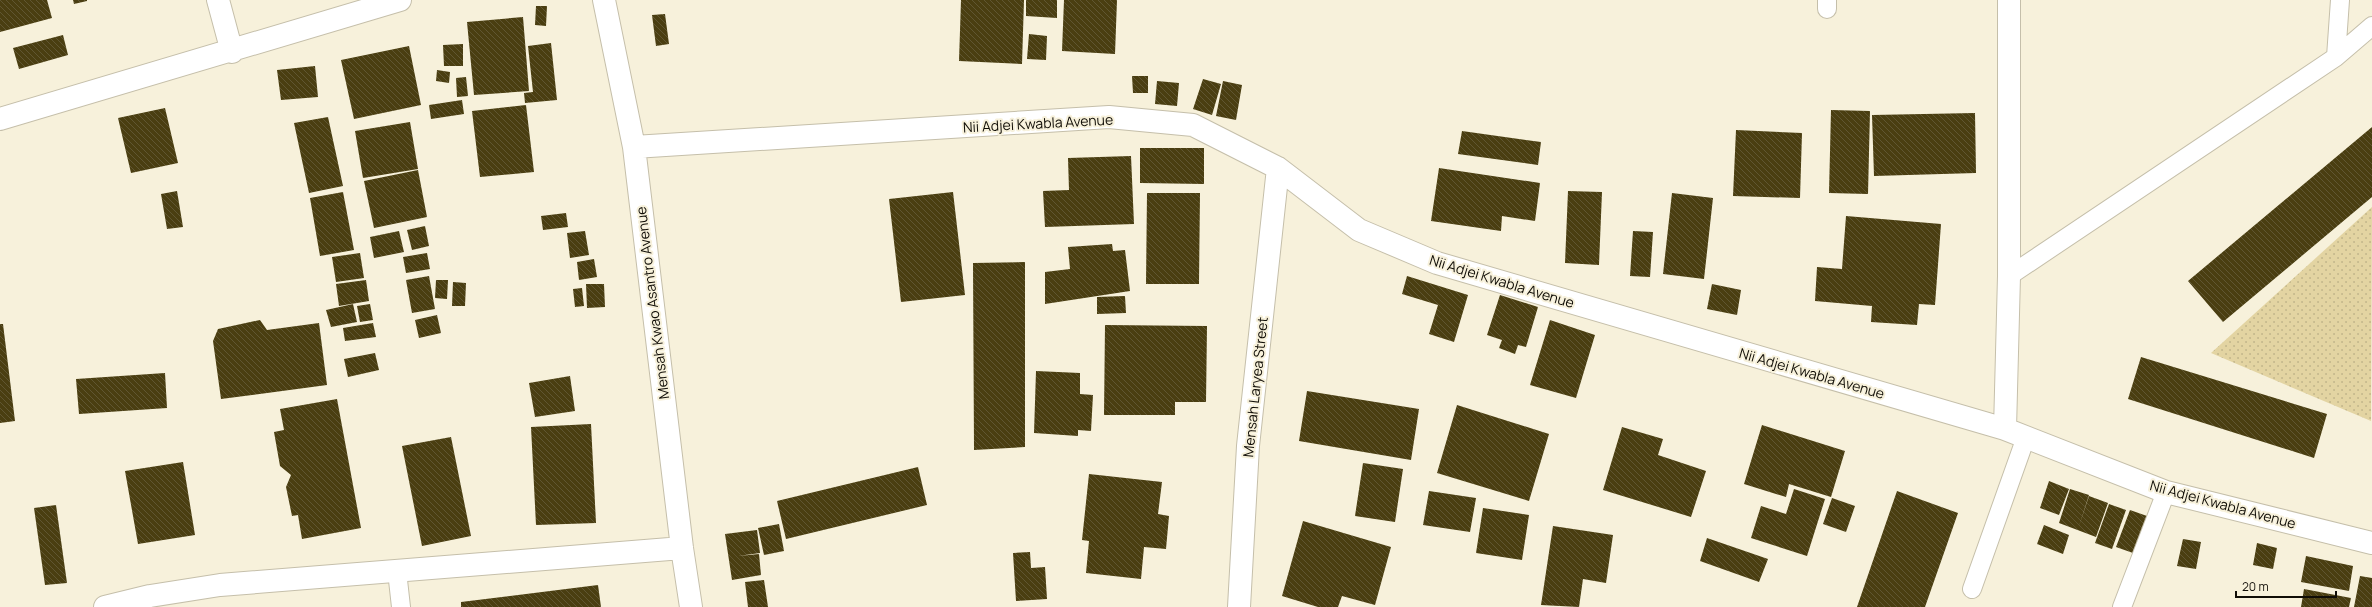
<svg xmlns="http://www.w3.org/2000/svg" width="2372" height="607" viewBox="0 0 2372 607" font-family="Manrope,sans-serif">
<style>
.grass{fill:url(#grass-dots)}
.building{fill:url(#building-back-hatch)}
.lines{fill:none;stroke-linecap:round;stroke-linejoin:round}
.lane-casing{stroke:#c5bfaa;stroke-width:20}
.street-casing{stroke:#c5bfaa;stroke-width:24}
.lane{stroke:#fff;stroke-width:18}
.street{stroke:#fff;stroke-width:22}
.labels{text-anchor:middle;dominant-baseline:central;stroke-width:4;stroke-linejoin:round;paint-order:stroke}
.street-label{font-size:14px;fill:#100d06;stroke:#f7f1db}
</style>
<defs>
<pattern id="grass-dots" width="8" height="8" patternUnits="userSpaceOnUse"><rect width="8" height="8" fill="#e3d4a2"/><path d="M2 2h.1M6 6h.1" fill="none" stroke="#c2b58a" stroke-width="1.8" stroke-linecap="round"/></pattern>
<pattern id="building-back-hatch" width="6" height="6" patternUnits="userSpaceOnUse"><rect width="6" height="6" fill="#4a3e11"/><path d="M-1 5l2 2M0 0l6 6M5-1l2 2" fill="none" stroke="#605632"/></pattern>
</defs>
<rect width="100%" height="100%" fill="#f7f1db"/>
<!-- grass -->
<path class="grass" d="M2372,207L2371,421L2211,353Z"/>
<!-- building -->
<path class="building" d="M0,0H47L52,18L0,32Z
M73,0H87V1L74,4Z
M961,0H1024L1022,64L959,61Z
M1026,0H1057V18L1026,16Z
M1064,0H1117L1115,54L1062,51Z
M536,6H547L546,26L535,25Z
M665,14L669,44L656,46L652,15Z
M523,17L529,91L474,95L467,22Z
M1029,34L1047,36L1046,60L1027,59Z
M63,35L68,55L19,69L13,48Z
M551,43L557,100L525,103L524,93L533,92L528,46Z
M463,44V66H444L443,45Z
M409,46L421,105L354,119L341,60Z
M315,66L318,97L281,100L277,70Z
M437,70L450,72L449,83L436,81Z
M1132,76H1148V93H1133Z
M466,77L468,96L457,97L456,78Z
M1203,79L1221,84L1212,115L1193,109Z
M1157,81L1179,83L1177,106L1155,104Z
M1223,81L1242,85L1236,120L1216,116Z
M462,100L464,114L431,119L429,105Z
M526,105L534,172L480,177L472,111Z
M165,108L178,163L131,173L118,118Z
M1831,110L1870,111L1868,194L1829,193Z
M1975,113L1976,173L1874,176L1872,115Z
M328,117L343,186L309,193L294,123Z
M410,122L418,169L363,178L355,131Z
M2372,127V197L2223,322L2188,281Z
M1736,130L1802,133L1800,198L1733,196Z
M1462,131L1541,142L1538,165L1458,154Z
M1140,148H1204V184L1140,183Z
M1131,156L1134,224L1045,227L1043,191L1069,190L1068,158Z
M1439,168L1540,183L1535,221L1502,216L1501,231L1431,221Z
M418,170L427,217L374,228L364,181Z
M177,191L183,227L167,229L161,194Z
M1568,191L1602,192L1599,265L1565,263Z
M343,192L354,250L320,256L310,198Z
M953,192L965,295L901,302L889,199Z
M1147,193H1200L1199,284H1146Z
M1672,193L1713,198L1704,279L1663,274Z
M566,213L568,227L543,230L541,216Z
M1846,216L1941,224L1935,305L1919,304L1917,325L1871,322L1872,306L1815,301L1817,267L1842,269Z
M425,226L429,246L412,250L407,230Z
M399,231L404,252L374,258L370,237Z
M585,231L589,255L570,258L567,233Z
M1633,231L1653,232L1650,277L1630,276Z
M1112,244L1113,251L1125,250L1130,291L1045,304V272L1070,269L1068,247Z
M360,253L364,278L336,282L332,257Z
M427,253L430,269L406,273L403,257Z
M594,259L597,277L579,280L577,262Z
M1025,262V447L974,450L973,263Z
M429,276L435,309L412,313L406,280Z
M1407,276L1468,295L1454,342L1429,334L1438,305L1402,294Z
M366,280L369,301L339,306L336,284Z
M436,280H448L447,299L435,298Z
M453,282L466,283L465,306H452Z
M586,284H604L605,307L587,308Z
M1712,284L1741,290L1737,315L1707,309Z
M582,288L584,306L575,307L573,289Z
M1500,295L1538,307L1526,347L1518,345L1515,354L1499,348L1502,340L1487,335Z
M1125,296L1126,313L1097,314V297Z
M353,304L357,322L331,327L326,310Z
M370,304L373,320L360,322L357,306Z
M437,315L441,333L419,338L415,320Z
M260,320L267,330L319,323L327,385L221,399L213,341L218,329Z
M1550,320L1595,335L1576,398L1530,385Z
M373,323L376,337L345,341L343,328Z
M0,324H3L15,421L0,423Z
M1105,325L1207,326L1206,402H1175V415H1104Z
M375,353L379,370L348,377L344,359Z
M2141,357L2327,414L2314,458L2128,399Z
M1036,371L1080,373V394L1093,395L1091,431L1078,430V436L1034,433Z
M165,373L167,408L79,414L76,379Z
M570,376L575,411L535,417L529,383Z
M1307,391L1419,409L1411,460L1299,441Z
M337,399L361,528L302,539L298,515L292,516L286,487L291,475L280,466L274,432L284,430L280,409Z
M1457,405L1549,434L1529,501L1437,473Z
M591,424L596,523L536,525L531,427Z
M1762,425L1845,451L1831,497L1789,484L1786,497L1744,484Z
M1622,427L1663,439L1658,455L1706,471L1691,517L1603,490Z
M451,437L471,536L422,546L402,446Z
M183,462L195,535L138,544L125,471Z
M1363,463L1403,469L1395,522L1355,516Z
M918,467L927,505L786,539L777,501Z
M1089,474L1162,482L1158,514L1169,516L1166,549L1144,547L1141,579L1086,573L1089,541L1082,540Z
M2049,481L2069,489L2059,515L2040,508Z
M1794,489L1825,499L1807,556L1751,538L1761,506L1786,514Z
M2070,489L2089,495L2079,526L2089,496L2108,503L2096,537L2059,523Z
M1429,491L1476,498L1470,532L1423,525Z
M1897,491L1958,513L1925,607H1857Z
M1832,498L1855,506L1846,532L1823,524Z
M2109,504L2126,510L2112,549L2095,543Z
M56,505L67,583L45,585L34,508Z
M1483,508L1529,515L1522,560L1476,553Z
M2130,510L2147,516L2133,553L2116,547Z
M1303,521L1391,547L1375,605L1342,596L1338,607H1318L1282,596Z
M779,524L784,551L764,555L758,528Z
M2044,525L2069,535L2063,554L2037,544Z
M1553,526L1613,535L1606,583L1583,579L1579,607L1541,605Z
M757,530L760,553L738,556L759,554L761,575L732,580L725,534Z
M1707,538L1768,559L1759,582L1700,561Z
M2183,539L2201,542L2196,569L2177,566Z
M2257,543L2277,548L2273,569L2253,565Z
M1030,552L1031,568L1045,567L1047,599L1016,601L1013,553Z
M2306,556L2353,566L2349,591L2301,582Z
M2360,576L2372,578V607H2354Z
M764,580L768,607H748L745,582Z
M598,585L601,607H461V602Z
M2304,589L2351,598L2349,607H2301Z"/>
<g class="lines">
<defs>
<path id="lane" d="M1827,0V9
M2336,57L2340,0
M2009,276L2336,57L2372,26
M397,571L401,607
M1972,589L2026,437
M2122,607L2166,492"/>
<path id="street" d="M218,0L232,52
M604,0L634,147L682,548L691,607
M0,119L400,0
M634,147L1109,117L1193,125L1278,168L1359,230L1437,263L2005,429L2166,492L2372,543
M2005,429L2009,276V0
M105,607L150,596L220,585L682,548
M1239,607L1248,446L1278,168"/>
</defs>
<!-- lane casing -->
<use href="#lane" class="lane-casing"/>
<!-- street casing -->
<use href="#street" class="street-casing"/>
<!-- lane -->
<use href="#lane" class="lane"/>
<!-- street -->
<use href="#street" class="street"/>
</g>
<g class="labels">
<!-- street labels -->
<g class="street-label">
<text transform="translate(1038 123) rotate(-3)">Nii Adjei Kwabla Avenue</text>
<text transform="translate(1502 281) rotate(17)">Nii Adjei Kwabla Avenue</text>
<text transform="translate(652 303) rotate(-97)">Mensah Kwao Asantro Avenue</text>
<text transform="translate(1812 373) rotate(16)">Nii Adjei Kwabla Avenue</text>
<text transform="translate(1255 387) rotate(-84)">Mensah Laryea Street</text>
<text transform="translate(2223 504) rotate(15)">Nii Adjei Kwabla Avenue</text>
</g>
</g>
<!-- scale -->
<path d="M2236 591v6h100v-6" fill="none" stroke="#100d06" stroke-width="2"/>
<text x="2242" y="591" font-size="12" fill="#100d06" stroke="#f7f1db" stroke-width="3" paint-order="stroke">20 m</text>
</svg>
